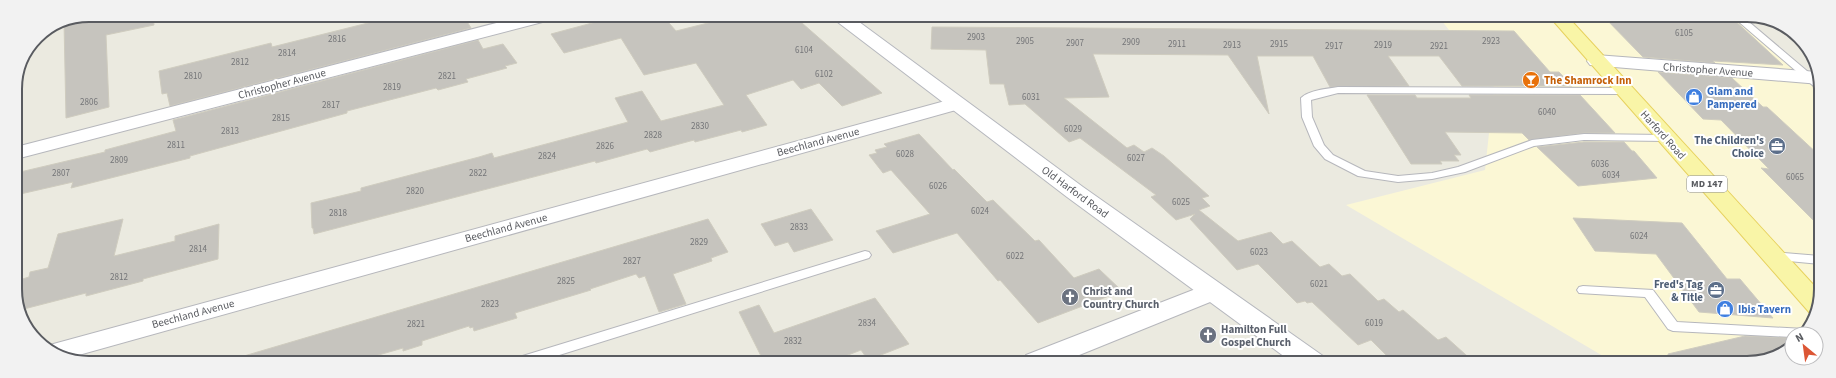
<svg xmlns="http://www.w3.org/2000/svg" width="1836" height="378" viewBox="0 0 1836 378" font-family="'Source Sans 3',sans-serif">
<style>
.commercial{fill:#fbf7d5}
.building{fill:#c6c4be;stroke:#cfccbf}
.lines{fill:none;stroke-linecap:round;stroke-linejoin:round}
.lane-casing{stroke:#b6b7bc;stroke-width:2}
.street-casing{stroke:#b6b7bc;stroke-width:2}
.secondary-casing{stroke:#b6b8be;stroke-width:2}
.primary-casing{stroke:#e7d15d;stroke-width:2}
.lane{fill:#fff;fill-rule:evenodd}
.street{fill:#fff;fill-rule:evenodd}
.secondary{fill:#fff;fill-rule:evenodd}
.primary{fill:#f9f5a7;fill-rule:evenodd}
.labels{text-anchor:middle;dominant-baseline:central;stroke-width:4;stroke-linejoin:round;paint-order:stroke}
.number-label{font-size:9px;fill:#747578}
.shield{fill:#fff;stroke:#8b8c90;stroke-width:1}
.shield-label{font-size:10px;font-weight:bold;fill:#595b60}
.street-label{font-size:11px;fill:#595b60;stroke:#fff}
.food-label{font-size:11px;font-weight:bold;fill:#c56008;stroke:#fff;text-anchor:start}
.shop-label{font-size:11px;font-weight:bold;fill:#366cbe;stroke:#fff;text-anchor:start}
.service-label{font-size:11px;font-weight:bold;fill:#4e5e75;stroke:#fff;text-anchor:end}
.worship-label{font-size:11px;font-weight:bold;fill:#5b616d;stroke:#fff;text-anchor:start}
.rim{fill:none;stroke:#595b60;stroke-width:2}
</style>
<rect width="100%" height="100%" fill="#ebeae0"/>
<!-- commercial -->
<path class="commercial" d="M1438,16H1740L1820,84V303L1802,334H1792V346L1752,363H1612L1603,356L1346,205L1485,170L1494,87Z"/>
<!-- building -->
<path class="building" d="M95,15H153L154,25L106,35L109,107L66,118L64,22Z
M400,15H463L471,28L170,106L167,93L162,94L159,71L271,43L272,47Z
M622,15H662L676,31L736,16H794L882,93L842,106L819,83L801,89L793,80L746,95L767,125L742,132L741,130L695,142L694,140L650,152L647,149L596,163L595,161L314,234L313,228H312L311,203L361,191V188L479,157L492,153L494,158L628,122L615,98L642,91L661,121L724,105L696,63L644,75L621,38L564,53L551,34Z
M1603,16H1730L1783,65L1713,61L1715,63L1643,57Z
M932,27L1514,31L1550,72H1559L1572,86H1462L1439,56H1388L1409,86L1330,87L1313,56H1257L1269,114L1228,55L1093,54L1109,97L1064,98L1127,148L1134,145L1144,152L1152,148L1164,156L1209,196L1202,198L1210,206L1199,210L1238,241L1271,232L1283,244L1292,241L1320,267L1329,264L1342,276L1350,274L1378,301L1384,299L1399,312L1403,310L1438,340L1446,337L1475,363H1394L1371,340L1358,345L1312,302L1307,303L1305,301L1297,303L1258,264L1237,270L1190,219L1195,214L1176,220L1151,197L1156,195L1080,138L1069,142L1025,104L1009,105L1004,84H990L986,50L931,49Z
M478,40L483,49L503,44L517,63L505,66L507,68L466,79L468,82L438,90L436,88L347,111V113L190,156V158L71,188L73,182L16,195V173L105,152V150L176,131L173,120Z
M1658,72L1732,78L1763,107H1767L1820,156V227L1761,168L1769,169L1721,120L1703,119Z
M1367,95H1415L1417,98H1471L1469,95H1580L1615,133H1584L1529,140L1522,133L1445,132L1461,155H1454L1459,161H1440L1442,164H1411Z
M919,134L953,170L954,169L987,202L993,200L1035,241L1039,240L1074,278L1099,269L1122,291L1038,323L1000,280L998,281L957,233L893,253L876,231L930,214L891,170L883,173L869,155L877,153L875,150L887,147L884,144Z
M1584,142H1624L1632,151H1634L1657,178L1578,186L1537,147Z
M811,209L833,240L794,252L788,242L775,246L761,224Z
M1573,218L1682,223L1727,279H1740L1773,318L1699,312L1656,254L1595,251Z
M123,219L114,256L175,241V236L219,224L218,259L143,279V281L86,296V293L20,310L16,304V281L29,277L30,272L48,268L58,234Z
M708,219L728,252L711,258L712,261L673,274L686,304L659,312L645,276L639,278L636,274L590,289L591,290L515,313L517,318L474,331L473,327L470,328L469,326L422,341V345L403,351V348L354,362H245L244,356Z
M875,298L909,344L868,360L861,350L830,362H764L739,312L759,305L774,333Z
M1745,336L1790,338L1792,341V346L1752,363H1669L1668,354Z"/>
<g class="lines">
<defs>
<path id="lane" d="M1732,16H1742L1820,82V90L1817,89Z
M1338,87L1623,88L1628,91L1623,94L1338,93L1311,100L1312,117L1324,145L1333,155L1365,171L1398,176L1432,173L1458,167L1532,140L1584,134L1666,135L1671,138L1666,141L1584,140L1534,146L1465,172L1432,179L1398,182L1358,176L1325,159L1314,146L1302,117L1301,98C1309,90 1327,89 1338,87Z
M865,251L869,252L871,255L869,258L537,362H514L516,358Z
M1773,252L1820,256V264L1769,259L1767,256L1769,253Z
M1583,286L1653,290L1677,322L1805,329L1802,334H1792V337L1673,331L1668,329L1645,297L1579,293L1577,290L1579,287Z"/>
<path id="street" d="M527,15H556L554,19L16,159V147Z
M1596,55L1818,72L1820,84L1590,65L1587,61L1590,57Z
M956,98L963,100L966,104L963,108L68,358L46,346Z
M1211,283L1220,286L1223,292L1220,298L1062,362H1023L1026,355Z"/>
<path id="secondary" d="M833,16H851L1083,187L1323,356L1326,363H1293L1067,197L835,20Z"/>
<path id="primary" d="M1549,16H1567L1820,292V303L1814,314L1809,312Z"/>
</defs>
<!-- lane casing -->
<use href="#lane" class="lane-casing"/>
<!-- street casing -->
<use href="#street" class="street-casing"/>
<!-- secondary casing -->
<use href="#secondary" class="secondary-casing"/>
<!-- primary casing -->
<use href="#primary" class="primary-casing"/>
<!-- lane -->
<use href="#lane" class="lane"/>
<!-- street -->
<use href="#street" class="street"/>
<!-- secondary -->
<use href="#secondary" class="secondary"/>
<!-- primary -->
<use href="#primary" class="primary"/>
</g>
<!-- icons -->
<defs>
<symbol id="bar-disc" viewBox="-11 -11 22 22"><circle r="9.5" fill="#e8710a" stroke="#fff"/><path d="M-6-5H6L.8 .8V4.5H3.5V6h-7V4.5H-.8V.8Z" fill="#fff"/></symbol>
<symbol id="shop-disc" viewBox="-11 -11 22 22"><circle r="9.5" fill="#3f7fe0" stroke="#fff"/><path d="M-5-2.5h2.3a2.7 3.5 0 0 1 5.4 0H5L5.5 6h-11ZM-1.5-2.5h3a1.5 2.3 0 0 0-3 0Z" fill="#fff"/></symbol>
<symbol id="office-disc" viewBox="-11 -11 22 22"><circle r="9.5" fill="#5c6f8a" stroke="#fff"/><path d="M-6-3h4V-5.5h4V-3h4V5H-6ZM-1-4.5V-3h2v-1.5ZM-6 0V1H6V0Z" fill="#fff"/></symbol>
<symbol id="church-disc" viewBox="-11 -11 22 22"><circle r="9.5" fill="#6b7280" stroke="#fff"/><path d="M-1.2-6h2.4v3.5h3.3v2.4h-3.3V6h-2.4V-.1h-3.3v-2.4h3.3Z" fill="#fff"/></symbol>
</defs>
<g fill-rule="evenodd">
<use href="#bar-disc" x="1521" y="70" width="20" height="20"/>
<use href="#shop-disc" x="1684" y="87" width="20" height="20"/>
<use href="#office-disc" x="1767" y="136" width="20" height="20"/>
<use href="#office-disc" x="1706" y="280" width="20" height="20"/>
<use href="#church-disc" x="1060" y="287" width="20" height="20"/>
<use href="#shop-disc" x="1715" y="299" width="20" height="20"/>
<use href="#church-disc" x="1198" y="325" width="20" height="20"/>
</g>
<g class="labels">
<!-- number labels -->
<g class="number-label">
<text x="1684" y="33">6105</text>
<text x="976" y="37">2903</text>
<text x="337" y="39">2816</text>
<text x="1025" y="41">2905</text>
<text x="1491" y="41">2923</text>
<text x="1131" y="42">2909</text>
<text x="1075" y="43">2907</text>
<text x="1177" y="44">2911</text>
<text x="1279" y="44">2915</text>
<text x="1232" y="45">2913</text>
<text x="1383" y="45">2919</text>
<text x="1334" y="46">2917</text>
<text x="1439" y="46">2921</text>
<text x="804" y="50">6104</text>
<text x="287" y="53">2814</text>
<text x="240" y="62">2812</text>
<text x="824" y="74">6102</text>
<text x="193" y="76">2810</text>
<text x="447" y="76">2821</text>
<text x="392" y="87">2819</text>
<text x="1031" y="97">6031</text>
<text x="89" y="102">2806</text>
<text x="331" y="105">2817</text>
<text x="1547" y="112">6040</text>
<text x="281" y="118">2815</text>
<text x="700" y="126">2830</text>
<text x="1073" y="129">6029</text>
<text x="230" y="131">2813</text>
<text x="653" y="135">2828</text>
<text x="176" y="145">2811</text>
<text x="605" y="146">2826</text>
<text x="905" y="154">6028</text>
<text x="547" y="156">2824</text>
<text x="1136" y="158">6027</text>
<text x="119" y="160">2809</text>
<text x="1600" y="164">6036</text>
<text x="61" y="173">2807</text>
<text x="478" y="173">2822</text>
<text x="1611" y="175">6034</text>
<text x="1795" y="177">6065</text>
<text x="938" y="186">6026</text>
<text x="415" y="191">2820</text>
<text x="1181" y="202">6025</text>
<text x="980" y="211">6024</text>
<text x="338" y="213">2818</text>
<text x="799" y="227">2833</text>
<text x="1639" y="236">6024</text>
<text x="699" y="242">2829</text>
<text x="198" y="249">2814</text>
<text x="1259" y="252">6023</text>
<text x="1015" y="256">6022</text>
<text x="632" y="261">2827</text>
<text x="119" y="277">2812</text>
<text x="566" y="281">2825</text>
<text x="1319" y="284">6021</text>
<text x="490" y="304">2823</text>
<text x="867" y="323">2834</text>
<text x="1374" y="323">6019</text>
<text x="416" y="324">2821</text>
<text x="793" y="341">2832</text>
</g>
<!-- shield labels -->
<rect class="shield" x="1687" y="176" width="40" height="16" rx="3"/>
<g class="shield-label">
<text x="1707" y="184">MD 147</text>
</g>
<!-- street labels -->
<g class="street-label">
<text transform="translate(1708 70) rotate(4)">Christopher Avenue</text>
<text transform="translate(282 84) rotate(-15)">Christopher Avenue</text>
<text transform="translate(1663 135) rotate(48)">Harford Road</text>
<text transform="translate(818 142) rotate(-15)">Beechland Avenue</text>
<text transform="translate(1075 192) rotate(36)">Old Harford Road</text>
<text transform="translate(506 228) rotate(-15)">Beechland Avenue</text>
<text transform="translate(193 314) rotate(-15)">Beechland Avenue</text>
</g>
<!-- food labels -->
<g class="food-label">
<text x="1544" y="80">The Shamrock Inn</text>
</g>
<!-- shop labels -->
<g class="shop-label">
<text x="1707" y="91">Glam and<tspan x="1707" dy="13">Pampered</tspan></text>
<text x="1738" y="309">Ibis Tavern</text>
</g>
<!-- service labels -->
<g class="service-label">
<text x="1764" y="140">The Children's<tspan x="1764" dy="13">Choice</tspan></text>
<text x="1703" y="284">Fred's Tag<tspan x="1703" dy="13">&amp; Title</tspan></text>
</g>
<!-- worship labels -->
<g class="worship-label">
<text x="1083" y="291">Christ and<tspan x="1083" dy="13">Country Church</tspan></text>
<text x="1221" y="329">Hamilton Full<tspan x="1221" dy="13">Gospel Church</tspan></text>
</g>
</g>
<!-- crop -->
<path d="M0 0H1836V378H0ZM89 22H1747A67 67 0 0 1 1814 89V289A67 67 0 0 1 1747 356H89A67 67 0 0 1 22 289V89A67 67 0 0 1 89 22Z" fill="#f2f2f2" fill-rule="evenodd"/>
<path class="rim" d="M89 22H1747A67 67 0 0 1 1814 89V289A67 67 0 0 1 1747 356H89A67 67 0 0 1 22 289V89A67 67 0 0 1 89 22Z"/>
<!-- north arrow -->
<g transform="translate(1804 346) rotate(331)"><circle r="19" fill="#ffffff" stroke="#bdbdbf"/>
<path d="M0-3L7 15L0 10L-7 15Z" fill="#dc5635"/>
<text y="-6" font-size="11" font-weight="bold" text-anchor="middle" fill="#595b60">N</text>
</g>
</svg>
